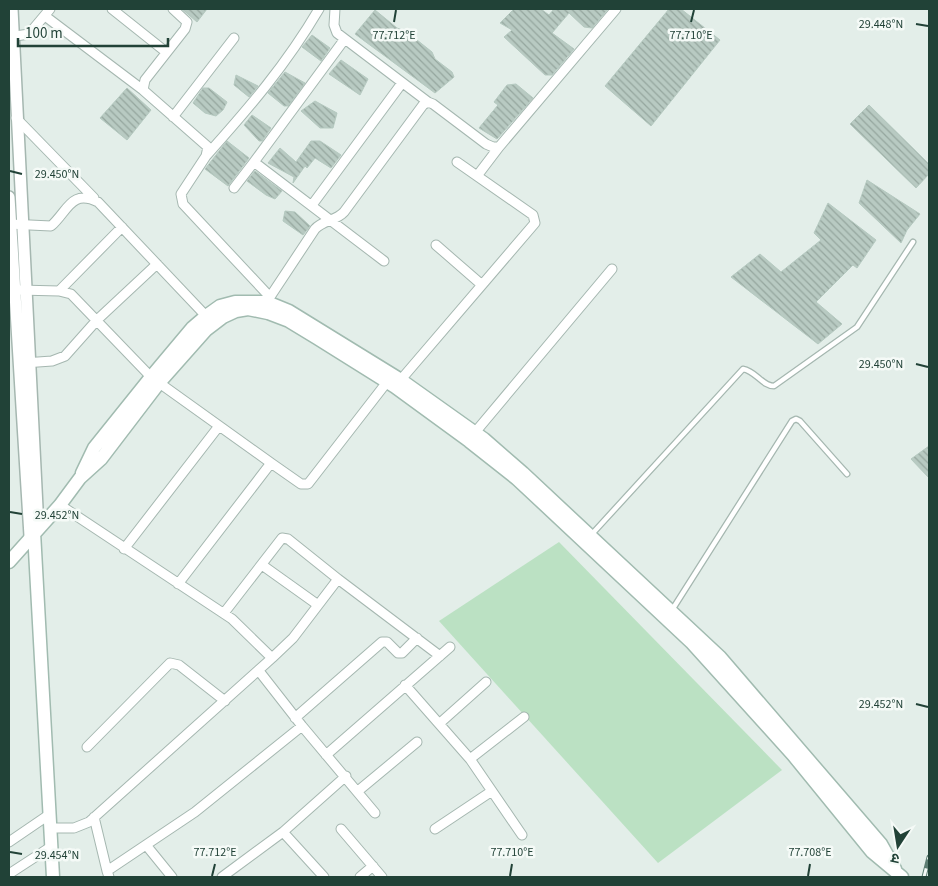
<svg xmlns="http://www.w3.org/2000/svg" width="938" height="886" viewBox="0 0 938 886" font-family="'Source Sans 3','Noto Sans Devanagari',sans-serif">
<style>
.green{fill:#bbe1c3}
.building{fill:url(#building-back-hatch);stroke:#b5c9c0}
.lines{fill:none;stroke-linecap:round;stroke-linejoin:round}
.service-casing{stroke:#a5b7b0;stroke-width:7}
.minor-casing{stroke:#a5b7b0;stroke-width:11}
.tertiary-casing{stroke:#a5b7b0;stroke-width:14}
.secondary-casing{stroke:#a1bbb0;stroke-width:15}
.service{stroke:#fff;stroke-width:4.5}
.minor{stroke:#fff;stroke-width:9}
.tertiary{stroke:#fff;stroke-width:11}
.secondary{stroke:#fff;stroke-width:12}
.rail-casing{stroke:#5c7d72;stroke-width:5}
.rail{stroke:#f5faf7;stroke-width:3;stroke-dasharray:9;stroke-linecap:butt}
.ticks{fill:none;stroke:#214237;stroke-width:2}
.ticks-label{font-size:12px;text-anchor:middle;fill:#214237;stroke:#f5faf7;stroke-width:5;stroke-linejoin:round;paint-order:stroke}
</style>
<defs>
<pattern id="building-back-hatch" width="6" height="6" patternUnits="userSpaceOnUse" patternTransform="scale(1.25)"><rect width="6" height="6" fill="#b8cac2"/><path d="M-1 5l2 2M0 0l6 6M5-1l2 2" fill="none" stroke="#95a69e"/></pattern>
</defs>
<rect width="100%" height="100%" fill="#e3eee9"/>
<!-- green -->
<path class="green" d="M559,542L782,770L658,863L439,621Z"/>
<!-- building -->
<path class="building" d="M182,9H207L197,22Z
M514,9H541L549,15L554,9H608L592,28L584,27L569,13L552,33L574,49L552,75H545L504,37L512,30L500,23Z
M669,9H681L720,40L651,126L605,86Z
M375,10L397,28L407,32L432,52L435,59L452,72L454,77L435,93L355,34Z
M312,35L330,48L321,61L302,47Z
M341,60L368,79L360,95L329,74Z
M285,72L305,83L288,106H284L268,93Z
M236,75L258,86L249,97L234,85Z
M516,84L533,98L497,139L479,128L498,105L494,102L507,85Z
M127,88L151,110L127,140L100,118Z
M203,88H209L227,102L223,110L216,116L205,113L193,103Z
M315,101L337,113L333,128H320L301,111Z
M869,105L929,164V174L916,188L850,124Z
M252,115L271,128L262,141H259L244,125Z
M227,141L249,158L228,186L205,169Z
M311,141H320L341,155L331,168L315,158L307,168L305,166L293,183L294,177L268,163L280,148L296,162Z
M255,171L282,191L275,199L266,195L247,181Z
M867,180L920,214L907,230L901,243L859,203Z
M828,203L876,240L857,268L853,265L816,302L842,324L818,344L731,277L760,254L781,272L821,240L814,233Z
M285,211L295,212L310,226L303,235L283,221Z
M929,446V478L911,459Z"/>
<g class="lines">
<defs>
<path id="service" d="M592,534L743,369C756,371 762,386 774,386L857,327L913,242
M672,610L792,421L796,419L800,421L847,474"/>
<path id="minor" d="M112,9L166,52
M173,9L187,22L185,29L145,80L143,90L208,147L206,156L181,194L183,204L270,297
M335,9L334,25L337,33L428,102
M45,16L143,90
M9,37L29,34L50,9
M344,40L254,162L384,261
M173,117L234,38
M16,118L94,198
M206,156C249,108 286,65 319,9
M477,176L499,147
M234,188L254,162
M312,205L402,83
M9,224L51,226C68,211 71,189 98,202L206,316
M436,245L482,285
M19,290L59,291L71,294L151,377L271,463
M59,291L122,227
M264,306L315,229C323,220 336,221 344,212L423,105L428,102L433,104L486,144L493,147H499L616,9
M24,363L52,361L65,356L97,320L157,264
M398,383L535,223L533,215L457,162
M472,436L612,269
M124,549L219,426
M262,565L318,605
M338,579L440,656
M178,584L271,463L301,484H308L387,382
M224,613L282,538L288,539L338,579L293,638L272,658
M259,671L302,726L375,813
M405,685L470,759L522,835
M295,718L382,642H387L398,653H402L417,638
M440,723L486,682
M87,747L170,663L179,665L225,701
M326,755L450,647
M470,759L524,717
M358,791L417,742
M94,817L107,871
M50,828H74L89,822L272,658L232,619L60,505
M341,829L382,877
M435,829L492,791
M283,832L324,877
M9,842L50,814
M146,845L172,877
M9,874L52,846
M109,877L107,871L195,812L302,726
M222,877L283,832L346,776
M360,877L373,866"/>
<path id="tertiary" d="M12,9L38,528
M9,197L30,536"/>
<path id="secondary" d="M82,473L94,448L151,377L192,328L206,316L220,306L235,302H267L289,311L401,380L484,439L523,473L720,657L881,844L895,869
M34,532L53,877
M9,562L60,505L80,478L101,459L159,383L206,330L223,317L236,311L248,309L268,313L289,321L317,338L395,387L469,441L517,479L691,642L793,755L872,852L902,877"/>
</defs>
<!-- service casing -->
<use href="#service" class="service-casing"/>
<!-- minor casing -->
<use href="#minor" class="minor-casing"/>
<!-- tertiary casing -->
<use href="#tertiary" class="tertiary-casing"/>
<!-- secondary casing -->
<use href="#secondary" class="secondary-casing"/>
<!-- service -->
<use href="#service" class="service"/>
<!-- minor -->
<use href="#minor" class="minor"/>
<!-- tertiary -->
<use href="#tertiary" class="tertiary"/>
<!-- secondary -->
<use href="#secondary" class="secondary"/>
<defs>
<path id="rail" d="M924,877L929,857"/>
</defs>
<!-- rail casing -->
<use href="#rail" class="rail-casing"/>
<!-- rail -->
<use href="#rail" class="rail"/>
</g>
<!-- ticks -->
<path class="ticks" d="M394,22L396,10M691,22L694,10M916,24L928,26M10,171L22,174M916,364L928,367M10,512L22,514M916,704L928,707M10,852L22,854M212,876L215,864M510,876L512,864M808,876L810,864"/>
<g class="ticks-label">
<text x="881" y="28">29.448°N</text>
<text x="394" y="39">77.712°E</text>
<text x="691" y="39">77.710°E</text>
<text x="57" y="178">29.450°N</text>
<text x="881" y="368">29.450°N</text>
<text x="57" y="519">29.452°N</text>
<text x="881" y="708">29.452°N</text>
<text x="215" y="856">77.712°E</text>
<text x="512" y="856">77.710°E</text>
<text x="810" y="856">77.708°E</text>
<text x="57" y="859">29.454°N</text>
</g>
<!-- border -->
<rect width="938" height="886" fill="none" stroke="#214237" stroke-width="20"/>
<!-- north arrow -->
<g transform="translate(898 846) rotate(192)" stroke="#f5faf7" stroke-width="4" paint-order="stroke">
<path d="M0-4L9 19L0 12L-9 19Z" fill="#214237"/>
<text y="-8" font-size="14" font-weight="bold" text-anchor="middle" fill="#214237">उ</text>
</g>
<!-- scale -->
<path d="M18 38v8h150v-8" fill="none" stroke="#214237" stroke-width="2.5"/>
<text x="25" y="38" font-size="15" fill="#214237" stroke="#f5faf7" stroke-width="4" paint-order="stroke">100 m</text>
</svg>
